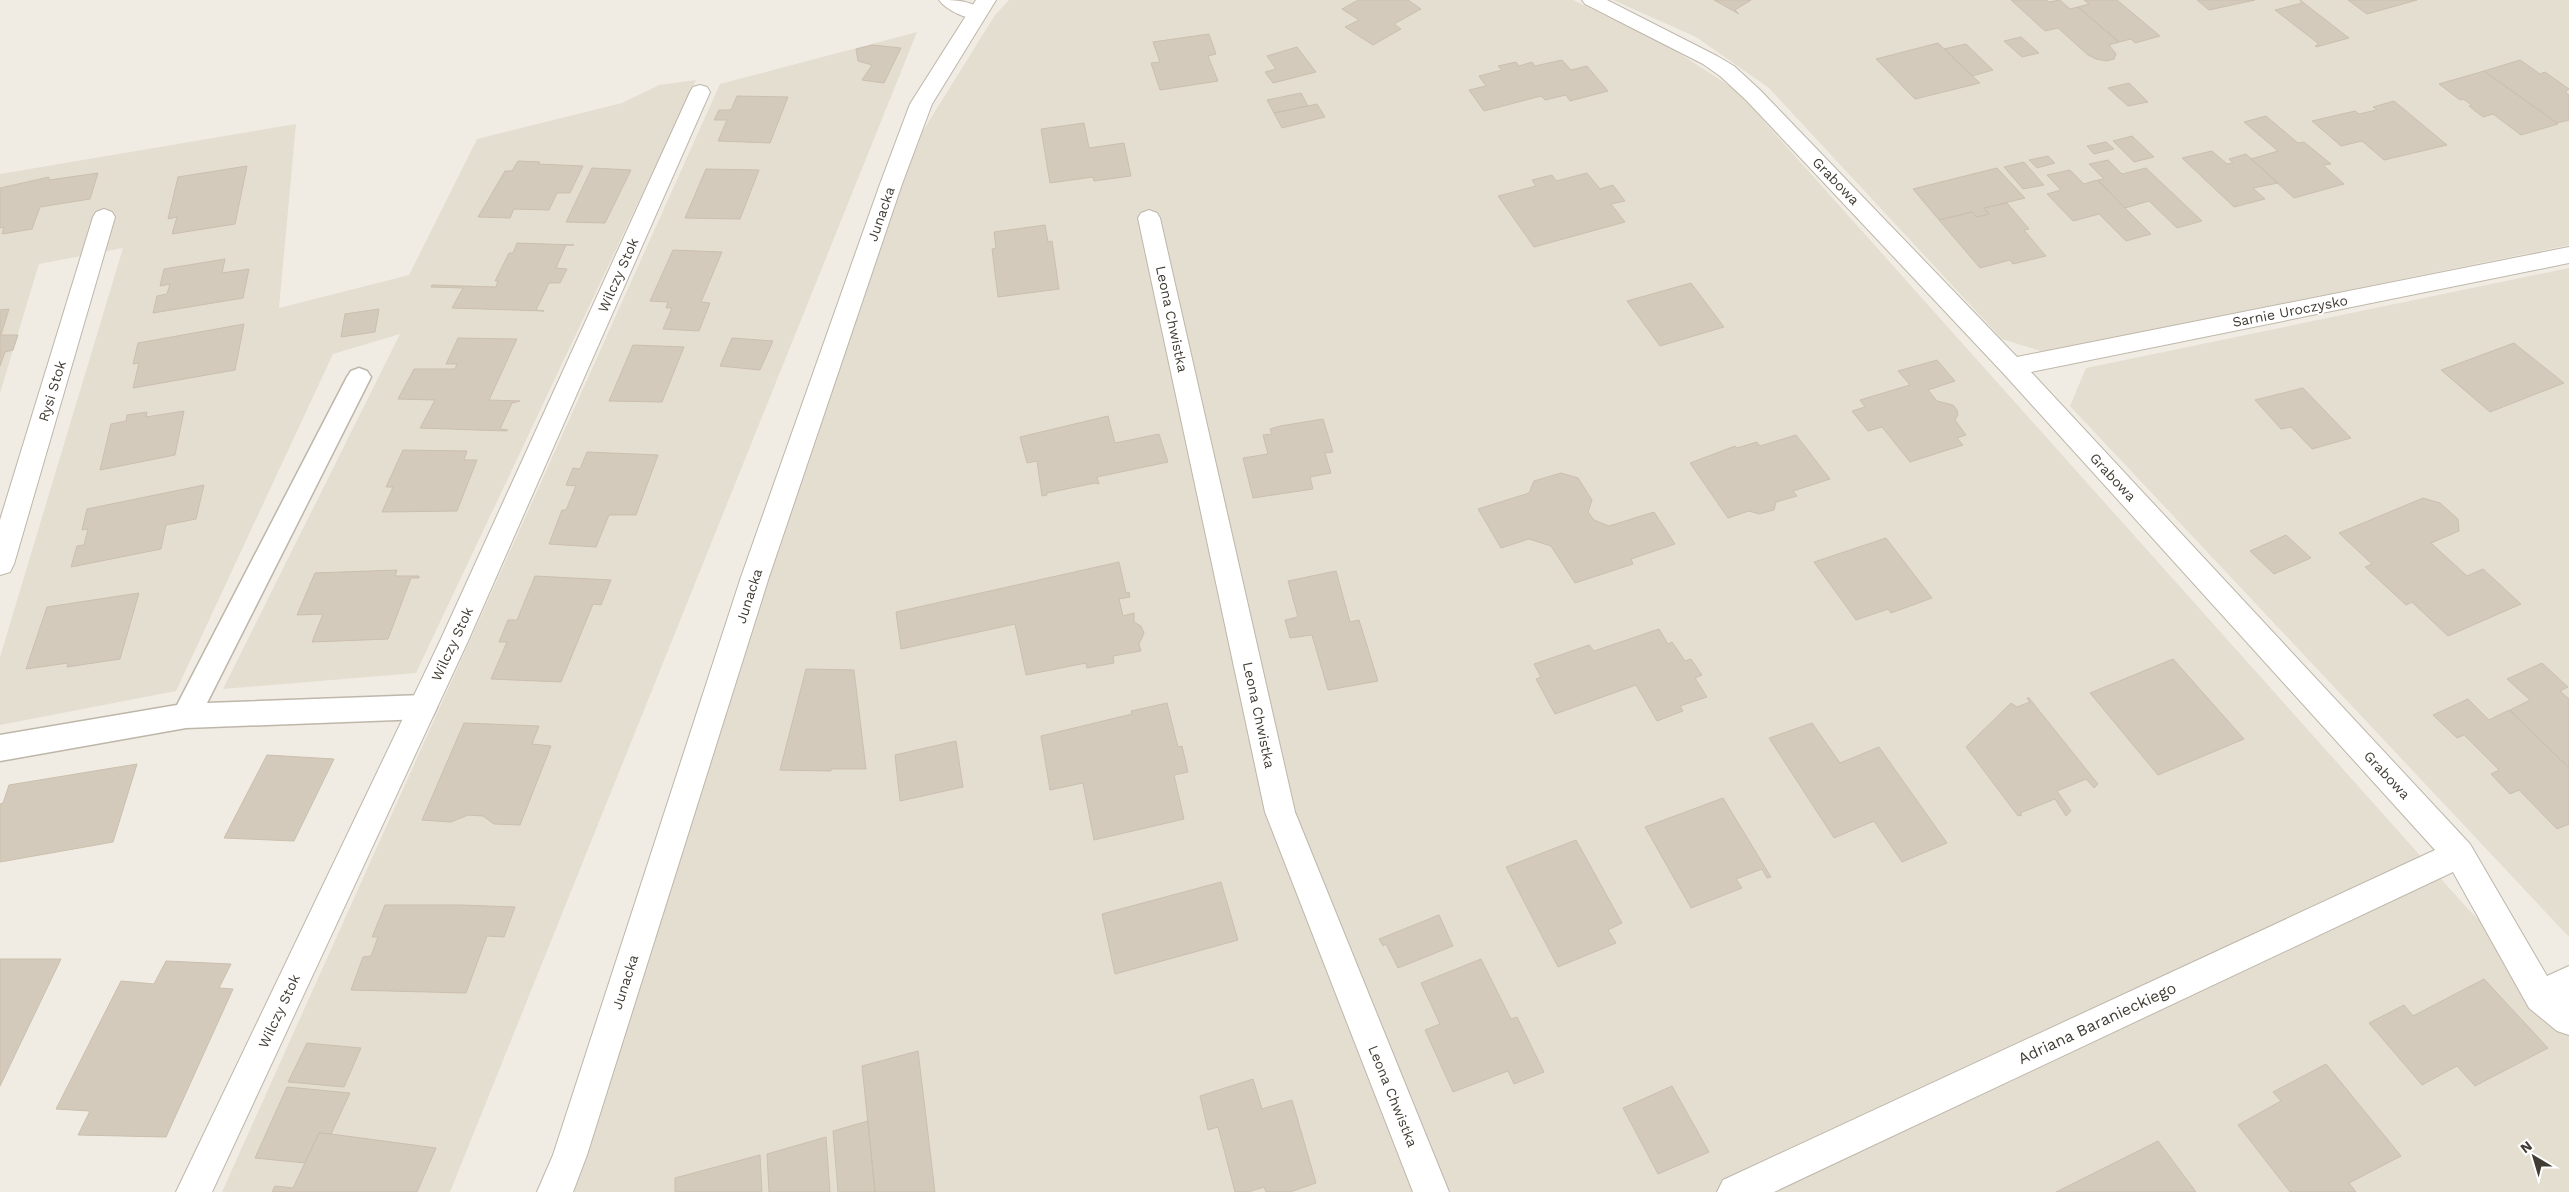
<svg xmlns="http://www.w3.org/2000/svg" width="2569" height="1192" viewBox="0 0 2569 1192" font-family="'Work Sans',sans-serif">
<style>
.residential{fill:#e4ded1}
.building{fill:#d4cabc;stroke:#cbbfad}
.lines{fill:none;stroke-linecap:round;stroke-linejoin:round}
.service-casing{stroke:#beb6a9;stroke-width:3}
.minor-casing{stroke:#beb6a9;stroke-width:2}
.tertiary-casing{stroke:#beb6a9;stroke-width:2}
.service{fill:#fff;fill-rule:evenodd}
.minor{fill:#fff;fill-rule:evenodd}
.tertiary{fill:#fff;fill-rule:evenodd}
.labels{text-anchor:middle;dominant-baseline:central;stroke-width:4;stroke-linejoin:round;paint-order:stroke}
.street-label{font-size:14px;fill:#413c34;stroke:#fff}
.near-street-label{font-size:16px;fill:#413c34;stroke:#fff}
</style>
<rect width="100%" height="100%" fill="#f0ece3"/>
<!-- residential -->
<path class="residential" d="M1009,0H1573L1671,48L1736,90L2468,909L2569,1010V1192H573L807,417L906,158L995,15Z
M1613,0H2569V245L2044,352L2002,339L1769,88L1696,37Z
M917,32L450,1192H222L720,84Z
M696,80L416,673L223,689L400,334L333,354L176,691L0,725V657L123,248L39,264L0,393V174L296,124L279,308L409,275L477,139L622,103L659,85Z
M2569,268V937L2070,406L2086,368Z"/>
<!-- building -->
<path class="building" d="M1358,0H1408L1421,9L1394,24L1401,29L1373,45L1345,27L1359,20L1342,9Z
M1714,0H1751L1735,10L1739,14Z
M2011,0H2046L2049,2L2060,0L2070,9L2078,7L2119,42L2109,45L2116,54L2114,59L2106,61L2096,59L2088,55L2058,28L2045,31Z
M2084,0H2117L2160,36L2135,43L2131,39L2119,42L2078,7L2089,4Z
M2197,0H2255L2209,10Z
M2300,0L2349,38L2316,47L2315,46L2319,44L2275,10L2302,3Z
M2348,0H2417L2367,14Z
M1209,34L1216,54L1208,56L1218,81L1160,90L1151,63L1160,62L1153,42Z
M2021,37L2039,53L2022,57L2004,41Z
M1938,43L1980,83L1915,99L1876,59Z
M1966,44L1993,70L1972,76L1944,49Z
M873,45L901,48L884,83L862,80L872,65L858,61L856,49Z
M1297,47L1316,72L1273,83L1265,72L1276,69L1267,56Z
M1562,60L1571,70L1587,66L1608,91L1570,101L1566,95L1545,100L1541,96L1484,111L1469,90L1486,86L1479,76L1502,70L1498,66L1516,62L1519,66L1532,62L1535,66Z
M2520,60L2540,74L2545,72L2569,89L2565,92L2569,95V120L2557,123L2484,71Z
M2484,71L2557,123L2558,124L2521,135L2493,114L2483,117L2469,106L2472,105L2463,99L2460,100L2439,84Z
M2129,83L2148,102L2128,106L2108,88Z
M1301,93L1308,106L1274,113L1267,100Z
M737,96L788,97L770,143L718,141L727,120H714L719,110H731Z
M2394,101L2447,145L2384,160L2362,141L2341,146L2312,121L2355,111L2359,114L2377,110L2373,107Z
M1317,104L1325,117L1282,128L1274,113Z
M2266,116L2298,143L2304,142L2331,164L2323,165L2344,184L2294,198L2251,159L2278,151L2244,122Z
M1084,123L1089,148L1124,143L1131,176L1094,181L1093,177L1050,183L1041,129Z
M2132,136L2154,157L2134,162L2113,141Z
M2106,142L2114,149L2094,154L2087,146Z
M2212,151L2227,164L2233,163L2229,159L2246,154L2278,183L2253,188L2265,199L2234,207L2182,158Z
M2048,156L2055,163L2037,168L2029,160Z
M2108,160L2122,174L2146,168L2202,221L2177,228L2149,201L2125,208L2098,180L2104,179L2089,164Z
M518,161L540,162L538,164L583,166L570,193H557L549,210L514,209L510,218L478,217L505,171H512Z
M2024,162L2044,185L2023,189L2004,167Z
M247,166L235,224L172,234L177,217L168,219L178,177Z
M592,168L631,170L605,223L566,222Z
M1997,168L2025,198L1984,208L1989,214L1977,217L1972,212L1939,220L1913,189Z
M706,169L759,170L740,219L685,218Z
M2070,170L2084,184L2097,180L2151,234L2126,241L2099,214L2073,221L2047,194L2061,190L2047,175Z
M98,173L90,199L40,207L32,229L2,234L4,227L0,228V188L49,177V180Z
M1587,173L1600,189L1613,185L1625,201L1611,204L1625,222L1534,247L1498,196L1536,186L1532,180L1552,175L1556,181Z
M2007,203L2029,229L2024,230L2046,256L2013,264L2010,260L1980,268L1939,220L1972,212L1977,217L1989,214L1984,208Z
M1045,225L1048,242L1052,241L1059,289L998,297L992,249L996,248L994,232Z
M517,243L574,245H566L556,268L567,269L560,283H549L536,310L544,311L452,308L463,288L431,287L432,285L496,287L498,281H495L509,253H513Z
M673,250L722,252L701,302L710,303L699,331L663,329L672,308H666L668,302L650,301Z
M225,259L222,273L249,269L243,298L153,313L157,296L167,294L170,284L160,286L164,269Z
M1691,283L1724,327L1660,346L1627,301Z
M9,309L1,335H18L13,350L5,352L0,366V310Z
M379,309L375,332L341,337L345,314Z
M244,324L235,370L133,388L139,363L133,364L138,343Z
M458,338L517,339L489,400L520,401L512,403L500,429L508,430L507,431L420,428L435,400L398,399L414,369H455L457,364H446Z
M732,338L773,341L760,370L720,366Z
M2514,343L2564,383L2490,412L2441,370Z
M633,345L684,347L662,402L609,401Z
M1937,360L1955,381L1928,390L1937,401L1953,405L1957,410L1958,415L1955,420L1966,435L1957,438L1963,445L1910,462L1882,427L1868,431L1852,411L1865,407L1860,400L1910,385L1898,371Z
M2303,388L2351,438L2312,449L2291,427L2281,429L2255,400Z
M184,411L175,455L100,470L111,424L126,421L127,415L147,412L146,417Z
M1108,416L1115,443L1159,434L1168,462L1097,477L1099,484L1095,483L1047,493V495L1042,496L1037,461L1027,463L1020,437Z
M1323,419L1333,452L1325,453L1331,473L1310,477L1313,489L1253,498L1243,458L1268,454L1263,435L1272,434L1270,429L1280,426Z
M1796,435L1830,479L1793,491L1797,496L1776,502L1774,510L1759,514L1749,511L1728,518L1690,463L1735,446L1737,448L1757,442L1760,446Z
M403,450L467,451L464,460H477L457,511L382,512L393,487H386Z
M587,452L658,455L636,515H609L596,547L549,544L562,510H566L576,486L566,485L573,468L580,469Z
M1561,473L1578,478L1592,500L1588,512L1594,520L1609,526L1654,512L1675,544L1631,559L1633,564L1575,583L1551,546L1529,539L1501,548L1478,509L1529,493L1534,481Z
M204,485L196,519L166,525L161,549L71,567L77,546L84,545L88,529L82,530L87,509Z
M2423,498L2440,503L2458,519L2459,531L2431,543L2467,576L2483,569L2521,604L2448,636L2412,602L2406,605L2365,567L2372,564L2339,533Z
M2286,535L2311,558L2274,574L2250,551Z
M1886,538L1932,598L1891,613L1888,609L1856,620L1814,562Z
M1119,562L1126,593L1129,592L1130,597L1119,599L1123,616L1134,613V622L1141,626L1144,633L1139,644L1141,651L1113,656L1114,663L1087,668L1086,663L1026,675L1015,624L901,649L896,612Z
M397,570L395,576H419V578H411L388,639L312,642L323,614L297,615L315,573Z
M1336,571L1350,622L1359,620L1378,681L1328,690L1312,635L1290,638L1285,620L1298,617L1288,581Z
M535,576L611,580L601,605L593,604L561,682L491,679L507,642H499L508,620H517Z
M139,593L120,659L67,667L68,663L26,669L47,607Z
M1659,629L1668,644L1672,642L1685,661L1691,659L1702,675L1695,678L1707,697L1680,706L1683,711L1657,721L1636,685L1555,714L1536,679L1541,677L1534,664L1589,645L1594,651Z
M2173,659L2244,739L2158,775L2090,693Z
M2542,663L2568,687L2560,691L2569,699V768L2510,710L2530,700L2507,679Z
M806,669L854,670L866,769H831V771L780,770Z
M2027,698H2029L2098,784L2094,788L2086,779L2057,791L2071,811L2066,816L2055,799L2020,813L2022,815L2018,816L1966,747L2011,703L2017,707L2030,702Z
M2468,699L2489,720L2509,710L2569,768V824L2557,829L2519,790L2510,794L2491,774L2499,770L2464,735L2457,738L2433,715Z
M1167,703L1178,747L1182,746L1188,772L1174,775L1184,819L1094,840L1083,783L1050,790L1041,736L1132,714L1131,711Z
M464,723L539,726L532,744L551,746L520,825L494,824L483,816L468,815L451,822L422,820Z
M1812,723L1840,763L1879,747L1947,843L1902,862L1874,821L1834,838L1769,738Z
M956,741L963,787L900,801L895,755Z
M267,755L334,759L294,841L224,838Z
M137,764L113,842L0,862V804L3,803L9,785Z
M1723,798L1771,877L1767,878L1762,869L1736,879L1742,888L1691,908L1645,827Z
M1576,840L1622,923L1608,930L1616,943L1558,967L1506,867Z
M1221,882L1238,940L1115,974L1102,914Z
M385,905H461L515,907L504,937L487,936L466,993L351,990L363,957L371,956L378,937H372Z
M1439,915L1453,946L1398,968L1386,944L1383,946L1379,939Z
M0,959H61L0,1086Z
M1481,959L1511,1019L1517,1017L1544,1072L1514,1084L1508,1071L1453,1092L1425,1030L1440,1024L1421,983Z
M166,961L231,964L219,988L233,989L166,1137L78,1135L90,1111L56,1109L121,981L154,984Z
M2484,979L2548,1048L2475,1086L2457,1066L2422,1085L2369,1023L2404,1005L2413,1016Z
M307,1043L361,1048L344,1087L288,1082Z
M918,1051L935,1192H875L862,1066Z
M2326,1064L2401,1156L2349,1183L2356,1192H2290L2238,1125L2281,1101L2273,1092Z
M1253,1079L1262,1109L1292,1100L1316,1183L1290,1192H1266L1264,1187L1248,1192H1235L1218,1127L1208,1130L1200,1096Z
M1672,1086L1709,1152L1658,1174L1623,1108Z
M287,1087L350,1093L331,1134L319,1133L305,1163L255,1158Z
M868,1121L875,1192H838L833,1131Z
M319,1133L331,1134L436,1148L417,1192H272L275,1186L293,1188Z
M826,1137L830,1192H769L767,1154Z
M2158,1141L2196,1192H2056Z
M760,1155L762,1192H675V1178Z"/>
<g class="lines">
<defs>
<path id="service" d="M359,368L367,371L371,377L207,703L423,695L433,698L437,707L433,716L423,719L186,728L0,761V735L177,705L347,377L351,371Z"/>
<path id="minor" d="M939,0C955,0 975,0 985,14L982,18C969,21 947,11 939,0Z
M1582,0H1607L1717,56L1734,66L1760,90L2017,357L2569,247V263L2031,372L2470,844L2547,976L2569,966V1035L2557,1031L2529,1008L2453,872L1774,1192H1717L1723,1180L2435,850L2003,373L1746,100L1720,76L1703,64L1585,4Z
M700,85L707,87L710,92L468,641L212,1192H176L440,641L690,92L693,87Z
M104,209L112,212L115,217L14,564L10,572L0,575V520L93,217L96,212Z
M1149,210L1157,213L1160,218L1295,812L1449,1192H1413L1265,812L1138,218L1141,213Z"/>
<path id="tertiary" d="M976,0H996L932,104L902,184L769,577L587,1155L573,1192H537L553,1155L741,577L880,184L910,104Z"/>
</defs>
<!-- service casing -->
<use href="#service" class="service-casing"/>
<!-- minor casing -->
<use href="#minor" class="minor-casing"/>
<!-- tertiary casing -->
<use href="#tertiary" class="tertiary-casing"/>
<!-- service -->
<use href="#service" class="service"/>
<!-- minor -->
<use href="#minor" class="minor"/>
<!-- tertiary -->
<use href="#tertiary" class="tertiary"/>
</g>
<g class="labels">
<!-- street labels -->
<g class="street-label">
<text transform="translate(1836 181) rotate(46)">Grabowa</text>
<text transform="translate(881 214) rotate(-71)">Junacka</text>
<text transform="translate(618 275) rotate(-66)">Wilczy Stok</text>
<text transform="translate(2290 311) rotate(-11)">Sarnie Uroczysko</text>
<text transform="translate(1172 319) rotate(78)">Leona Chwistka</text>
<text transform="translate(52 391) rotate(-73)">Rysi Stok</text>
<text transform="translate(2113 477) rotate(47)">Grabowa</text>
<text transform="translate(749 596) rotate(-72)">Junacka</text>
<text transform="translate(452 644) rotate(-65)">Wilczy Stok</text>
<text transform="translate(1259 715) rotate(78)">Leona Chwistka</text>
<text transform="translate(2387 775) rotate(47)">Grabowa</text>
<text transform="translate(625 982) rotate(-72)">Junacka</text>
<text transform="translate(279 1011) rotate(-65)">Wilczy Stok</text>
<text transform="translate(1393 1096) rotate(68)">Leona Chwistka</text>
</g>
<!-- near-street labels -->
<g class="near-street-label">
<text transform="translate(2097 1023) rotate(-25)">Adriana Baranieckiego</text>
</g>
</g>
<!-- north arrow -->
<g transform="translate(2534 1157) rotate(322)" stroke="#ffffff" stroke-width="4" paint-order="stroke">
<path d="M0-4L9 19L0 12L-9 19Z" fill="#413c34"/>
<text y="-8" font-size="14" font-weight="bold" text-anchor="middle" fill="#413c34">N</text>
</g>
</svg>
